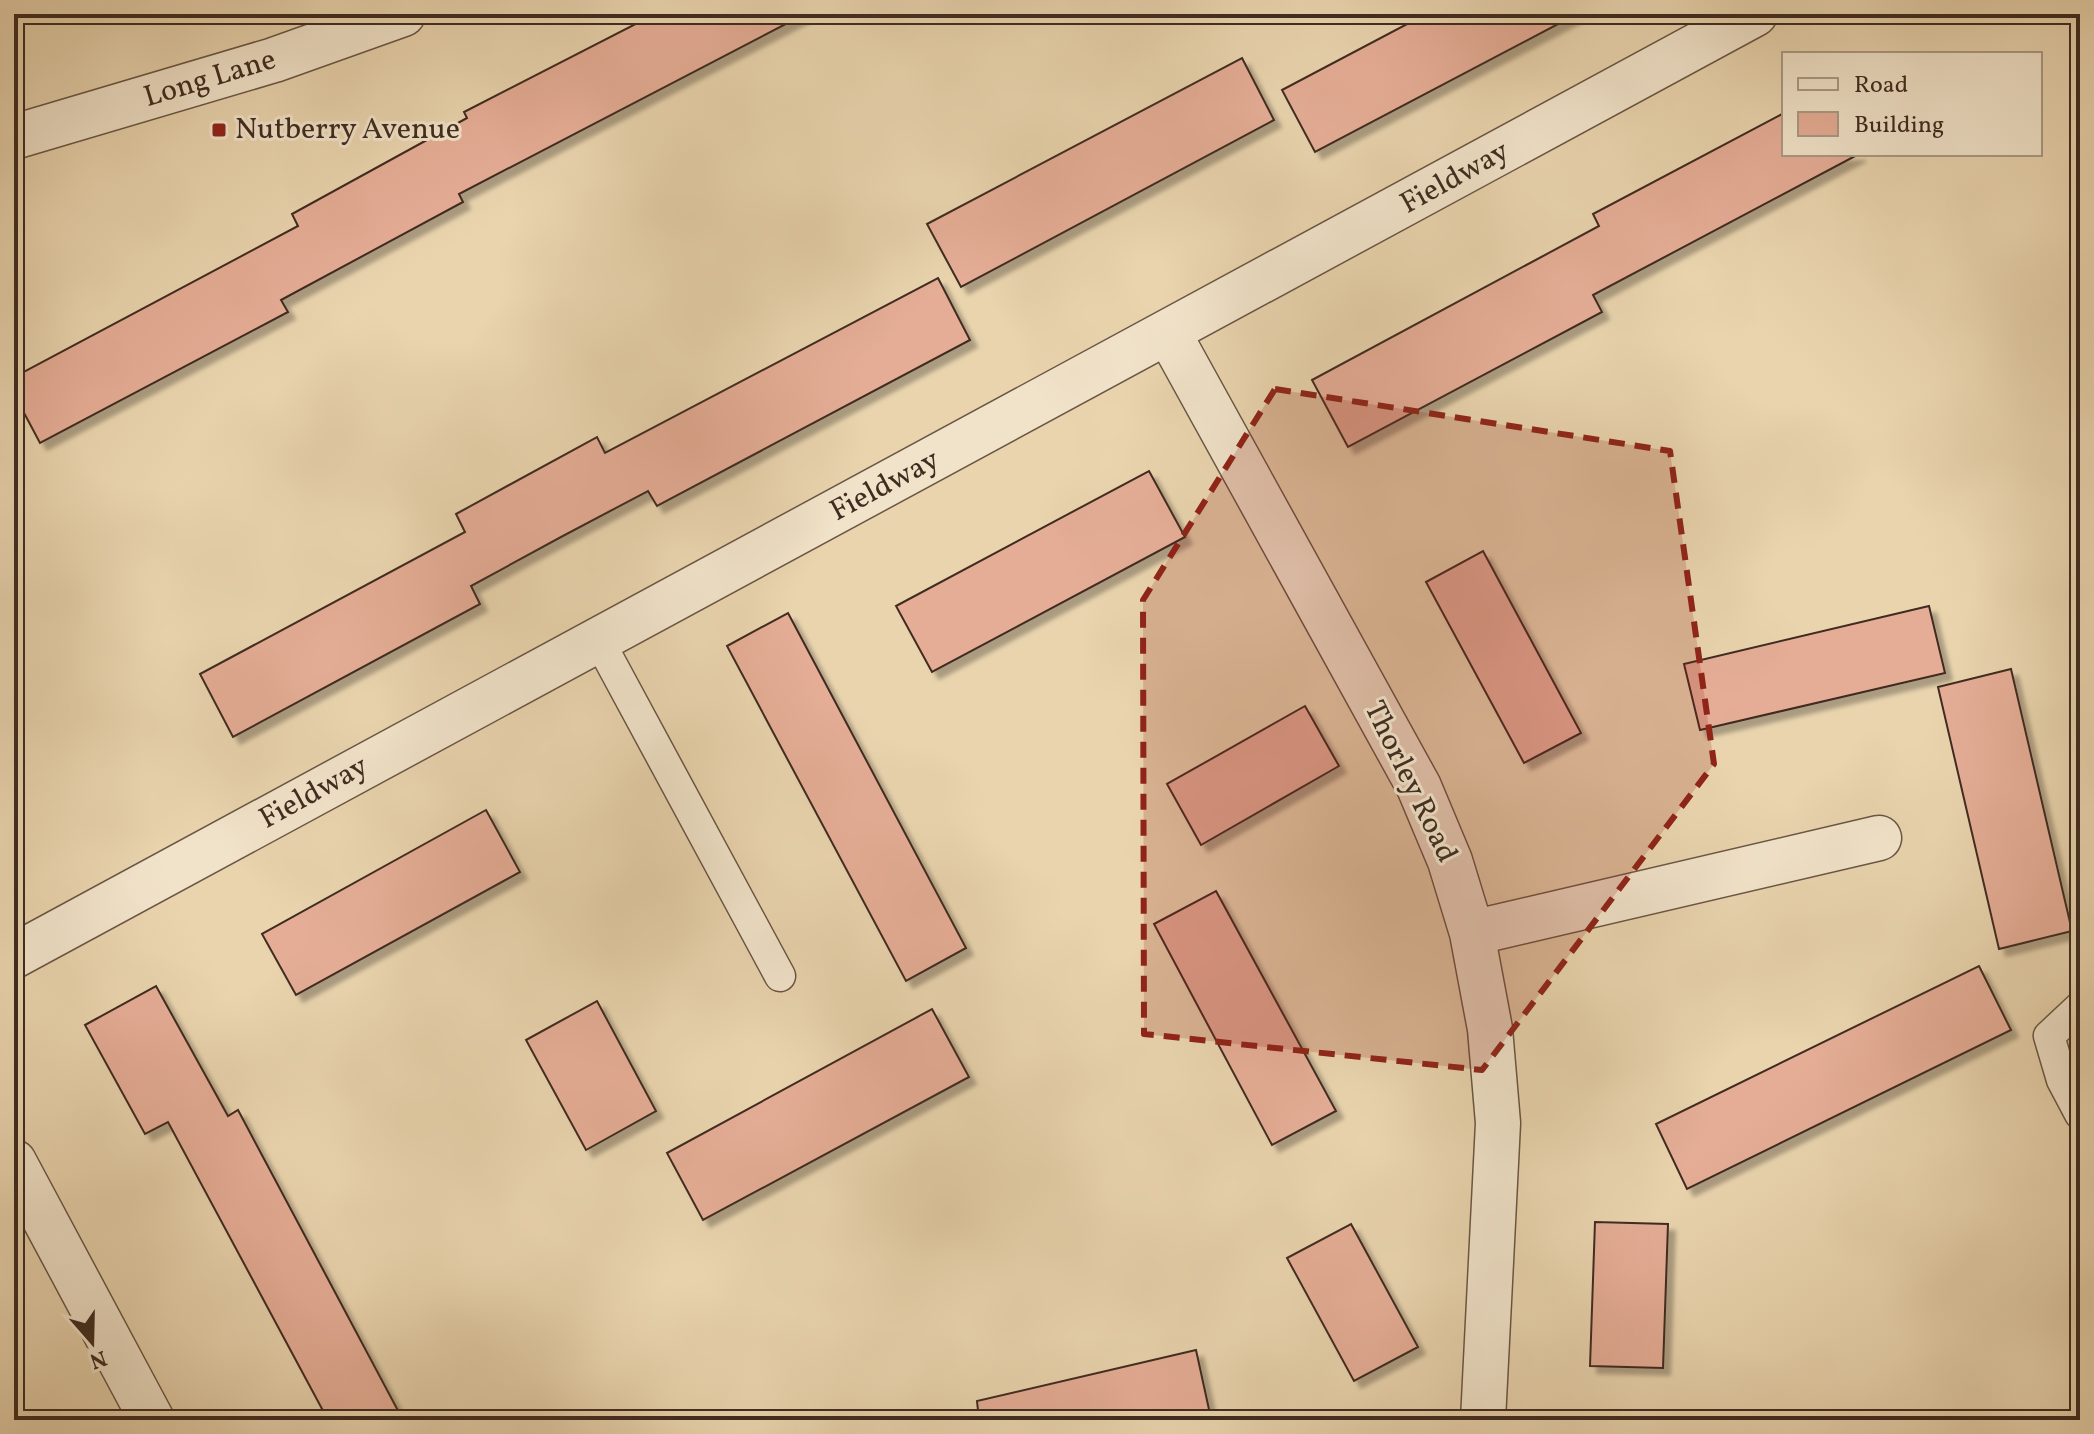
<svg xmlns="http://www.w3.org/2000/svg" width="2094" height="1434" viewBox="0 0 2094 1434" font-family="Vollkorn,serif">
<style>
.building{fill:#e5ad96;stroke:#3f2c20;stroke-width:2;filter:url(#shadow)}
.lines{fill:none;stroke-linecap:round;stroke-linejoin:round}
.service-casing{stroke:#6a5644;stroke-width:33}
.minor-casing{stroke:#6a5644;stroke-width:47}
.tertiary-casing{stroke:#6a5644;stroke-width:47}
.service{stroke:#f1e3ca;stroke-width:30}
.minor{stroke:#f1e3ca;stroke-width:44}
.tertiary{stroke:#f1e3ca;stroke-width:44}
.marked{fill:#8f2418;fill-opacity:0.2;stroke:#8f2418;stroke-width:6;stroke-dasharray:16 10;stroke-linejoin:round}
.poi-dot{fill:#8f2418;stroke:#f1e3ca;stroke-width:3}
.labels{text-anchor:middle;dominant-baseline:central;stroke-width:6;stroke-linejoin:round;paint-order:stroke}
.street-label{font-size:30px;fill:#3f2c20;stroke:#f1e3ca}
.poi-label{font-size:30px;fill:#3f2c20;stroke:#f1e3ca;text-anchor:start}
</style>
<defs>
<filter id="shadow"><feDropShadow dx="7" dy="7" stdDeviation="2" flood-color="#0004"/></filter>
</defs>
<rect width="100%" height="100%" fill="#e9d4ae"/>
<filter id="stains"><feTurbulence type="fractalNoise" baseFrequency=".0025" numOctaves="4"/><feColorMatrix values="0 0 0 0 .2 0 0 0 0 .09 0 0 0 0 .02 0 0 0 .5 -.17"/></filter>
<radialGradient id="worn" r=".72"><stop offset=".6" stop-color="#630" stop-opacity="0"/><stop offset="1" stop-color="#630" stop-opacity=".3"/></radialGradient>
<!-- building -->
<path class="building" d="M655,14H805L459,194L463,202L281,300L288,312L40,443L14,394V377L298,226L292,214L467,118L464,112Z
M1426,14H1577L1315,152L1282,90Z
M1242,58L1274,120L961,287L927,224Z
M1784,113V154H1859L1593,295L1602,312L1348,447L1312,380L1599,226L1593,214Z
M938,278L970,340L657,506L648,491L561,537L471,586L480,604L233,737L200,674L465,532L456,514L597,437L605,453Z
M1149,471L1185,537L932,672L896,606Z
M1483,551L1581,733L1524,763L1426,582Z
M1929,606L1945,673L1700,730L1684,664Z
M788,613L966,948L906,981L727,646Z
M2011,669L2072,931L1999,949L1938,687Z
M1305,706L1339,766L1201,845L1167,784Z
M486,810L520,872L296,995L262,934Z
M1216,891L1336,1111L1272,1145L1154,924Z
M1979,966L2011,1030L1687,1189L1656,1124Z
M156,986L228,1116L238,1110L403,1420H328L168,1122L145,1134L85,1025Z
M597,1001L656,1111L586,1150L526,1040Z
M932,1009L969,1077L703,1220L667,1153Z
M1595,1222L1668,1224L1663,1368L1590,1366Z
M1351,1224L1418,1347L1354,1381L1287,1258Z
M1196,1350L1210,1414L1181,1420H979L977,1401Z"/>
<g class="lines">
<defs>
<path id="service" d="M598,639L780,976
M2080,1007L2049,1036L2062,1080L2080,1114"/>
<path id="minor" d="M1169,334L1419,787L1450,861L1472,933L1490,1029L1498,1123L1483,1420
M1472,933L1879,838
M14,956C594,641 1176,330 1755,14
M14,1162L152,1420"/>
<path id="tertiary" d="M14,137L274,60L403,14"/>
</defs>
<!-- service casing -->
<use href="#service" class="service-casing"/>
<!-- minor casing -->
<use href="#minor" class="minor-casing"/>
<!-- tertiary casing -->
<use href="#tertiary" class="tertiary-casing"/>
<!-- service -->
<use href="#service" class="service"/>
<!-- minor -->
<use href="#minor" class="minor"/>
<!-- tertiary -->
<use href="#tertiary" class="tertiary"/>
</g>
<!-- marked area -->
<path class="marked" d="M1275,389L1670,451L1714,764L1482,1070L1144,1034L1143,600Z"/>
<!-- markers -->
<rect class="poi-dot" x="211" y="122" width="16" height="16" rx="4"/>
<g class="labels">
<!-- street labels -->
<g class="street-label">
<text transform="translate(210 79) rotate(-17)">Long Lane</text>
<text transform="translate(1455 178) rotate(-29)">Fieldway</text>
<text transform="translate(885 486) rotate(-28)">Fieldway</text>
<text transform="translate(1410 782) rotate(64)">Thorley Road</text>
<text transform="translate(314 793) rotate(-29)">Fieldway</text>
</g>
<!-- poi labels -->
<g class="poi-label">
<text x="235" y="130">Nutberry Avenue</text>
</g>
</g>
<!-- margin -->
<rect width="2094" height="1434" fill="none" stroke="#e9d4ae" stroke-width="48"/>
<rect x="16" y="16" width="2062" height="1402" fill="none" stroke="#3f2c20" stroke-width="4"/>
<rect x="24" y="24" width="2046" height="1386" fill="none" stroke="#3f2c20" stroke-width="2"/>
<!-- legend -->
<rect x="1782" y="52" width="260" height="104" fill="#f1e3ca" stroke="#aa9a86" stroke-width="2"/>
<rect x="1798" y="78" width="40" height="12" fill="#f1e3ca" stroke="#aa9a86" stroke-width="2"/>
<text x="1854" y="92" font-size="24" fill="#3f2c20">Road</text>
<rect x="1798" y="112" width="40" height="24" fill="#e5ad96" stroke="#aa9a86" stroke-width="2"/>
<text x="1854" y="132" font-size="24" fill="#3f2c20">Building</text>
<!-- north arrow -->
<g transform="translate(92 1342) rotate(160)" stroke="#f1e3ca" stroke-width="6" paint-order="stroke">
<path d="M0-6L14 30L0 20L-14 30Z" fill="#3f2c20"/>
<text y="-12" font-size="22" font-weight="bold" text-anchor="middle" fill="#3f2c20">N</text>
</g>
<rect width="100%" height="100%" filter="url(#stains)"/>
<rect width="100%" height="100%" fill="url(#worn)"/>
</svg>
